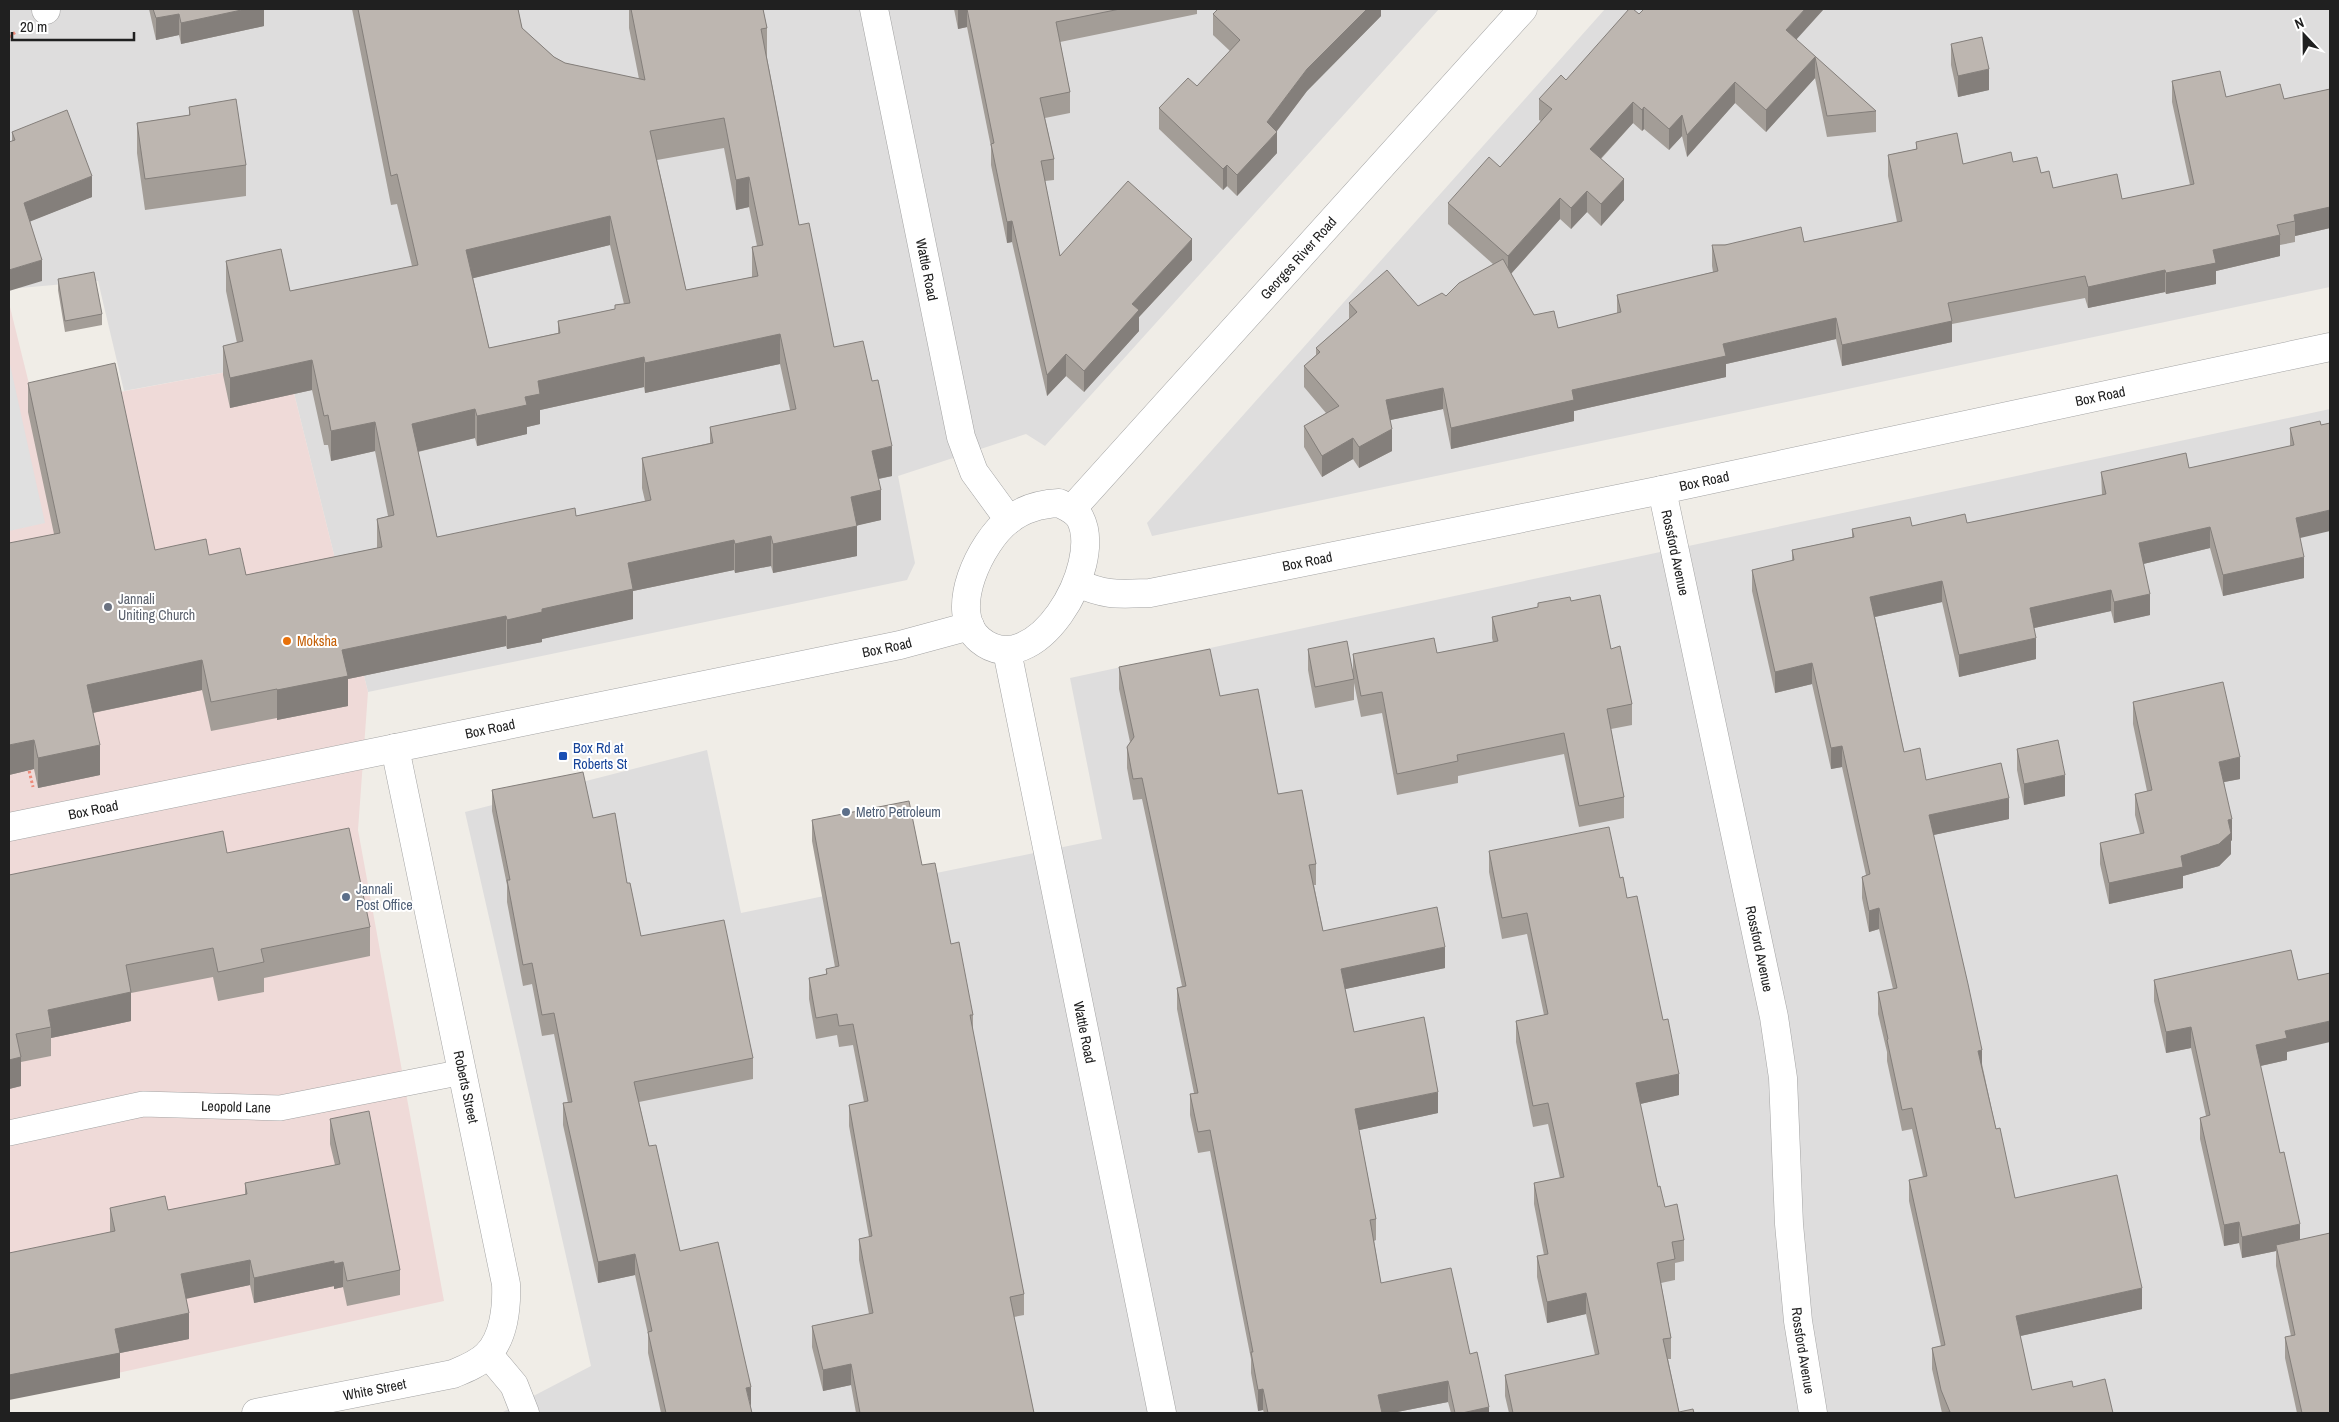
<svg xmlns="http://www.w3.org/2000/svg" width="2339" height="1422" viewBox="0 0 2339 1422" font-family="'Archivo Narrow',sans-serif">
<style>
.residential{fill:#dedddd}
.commercial{fill:#efdad8}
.parking{fill:#e0e0e0}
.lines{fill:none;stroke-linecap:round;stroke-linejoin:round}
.service-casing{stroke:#a4a4a4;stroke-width:26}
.minor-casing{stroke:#a4a4a4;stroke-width:29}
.tertiary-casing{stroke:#a4a4a4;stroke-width:29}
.path{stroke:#ef8a79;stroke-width:3;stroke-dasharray:2.5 2.5;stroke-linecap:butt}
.service{stroke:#fff;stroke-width:25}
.minor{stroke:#fff;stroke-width:28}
.tertiary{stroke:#fff;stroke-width:28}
.wall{fill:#a39d97;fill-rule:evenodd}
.shaded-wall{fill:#847f7b}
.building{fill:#bdb6b0;stroke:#847f7b;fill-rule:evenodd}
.worship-dot{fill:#6b7280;stroke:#fff;stroke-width:2}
.food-dot{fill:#e8710a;stroke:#fff;stroke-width:2}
.transit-dot{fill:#1a4fb4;stroke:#fff;stroke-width:2}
.service-dot{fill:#5c6f8a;stroke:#fff;stroke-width:2}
.labels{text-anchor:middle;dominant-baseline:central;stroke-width:4;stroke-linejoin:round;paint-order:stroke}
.street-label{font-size:14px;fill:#202020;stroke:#fff}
.worship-label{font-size:14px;fill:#5b616d;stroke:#fff;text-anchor:start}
.food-label{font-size:14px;fill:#c56008;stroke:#fff;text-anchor:start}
.transit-label{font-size:14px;fill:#164399;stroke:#fff;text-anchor:start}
.service-label{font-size:14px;fill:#4e5e75;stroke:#fff;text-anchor:start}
</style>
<rect width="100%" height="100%" fill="#f0ede7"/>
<!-- residential -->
<path class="residential" d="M9,9H1439L1045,446L1026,434L898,476L915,563L907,580L368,692L286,361L124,391L98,281L9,289Z
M1605,9H2330V287L1152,536L1147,523Z
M2330,409V1413H501L591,1366L465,812L707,750L741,913L1102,839L1070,678Z"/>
<!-- commercial -->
<path class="commercial" d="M9,303L35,408L286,361L368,692L358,830L444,1301L9,1397Z"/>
<!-- parking -->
<path class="parking" d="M9,360L45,523L9,531Z"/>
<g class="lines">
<defs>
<g id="service">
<path id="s1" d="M9,1133L143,1104L280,1108L463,1072"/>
</g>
<g id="minor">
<path d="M46,9V10"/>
<path id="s2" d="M874,9L961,437L974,472L1009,520"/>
<path id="s3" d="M1662,490L1774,1017L1783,1078L1789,1224L1798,1321L1813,1413"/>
<path id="s4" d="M1077,583C1107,596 1117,594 1150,593L1662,490L2330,347"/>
<path id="s5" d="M1007,651L1162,1413"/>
<path d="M488,1354L514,1385L525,1413"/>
<path id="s6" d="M256,1413L453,1374C465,1369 478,1364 487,1355C504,1338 507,1307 506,1284L395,748"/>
</g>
<g id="tertiary">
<path d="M1059,503C1067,507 1075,510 1080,518C1105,566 1034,685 980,640C946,612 981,541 1009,520C1024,508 1040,504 1059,503Z"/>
<path id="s7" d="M1072,509L1523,9"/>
<path id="s8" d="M9,827L900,645L970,626"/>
</g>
</defs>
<!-- service casing -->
<use href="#service" class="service-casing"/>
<!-- minor casing -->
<use href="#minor" class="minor-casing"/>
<!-- tertiary casing -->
<use href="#tertiary" class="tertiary-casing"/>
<!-- path -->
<path class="path" d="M9,37L17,31
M28,766L33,787"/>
<!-- service -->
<use href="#service" class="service"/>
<!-- minor -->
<use href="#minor" class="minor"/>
<!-- tertiary -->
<use href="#tertiary" class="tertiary"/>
</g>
<!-- wall -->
<path class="wall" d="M149,9H264V26L181,44L179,35L156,40Z
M352,9H518L522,28L554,57L565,63L639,79L629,28V9H763L767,28V58L799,225L834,347L892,476L879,479L881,520L857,525V556L773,573L771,566L735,573L734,570L633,591V619L542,639V642L507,649L506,646L348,679V706L277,720V718L211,731L202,690L93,713L100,775L38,788L34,769L9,775L54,534L28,412V383L155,550L209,555L246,575L377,548V519L388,516L375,451L331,461L328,445H324L312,390L230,408L223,375V346L237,343L226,291V261L290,291L412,266L397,204L391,205ZM724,148L736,210L749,207L757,246L752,247V277L686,290L657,160ZM610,245L624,304L615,305V309L558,321V333L489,348L473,278ZM780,364L790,410L710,427V443L642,458V488L645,501L576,516L437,537L418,452L475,438L477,446L527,434V427L540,424V410L644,387L645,393Z
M954,9H1197V14L1060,42L1070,92V113L1045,118L1054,159V180L1045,181L1060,256L1192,260L1139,317V331L1084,392L1066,376L1047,396L1012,242L1007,243L991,165V147L967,27L958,29Z
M1381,9V16L1307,91L1277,131V153L1237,196L1227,186L1223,190L1159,129V108L1197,86L1230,51L1213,35V14Z
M1639,14L1796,40L1876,111V132L1827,137L1815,78L1766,132L1735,103L1687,157L1682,136L1669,150L1644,129L1642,131L1633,123L1601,159L1624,200L1601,226L1587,212L1571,229L1560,219L1511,274L1534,315L1558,328L1617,313V295L1713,272L1712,266V245L1804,242L1897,222L1888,176V155L1916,149V142L1963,164L2013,162L2041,173L2053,188L2122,199L2190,185L2172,102V81L2226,97L2284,99L2330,89V228L2295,236V242L2280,245V256L2216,271V284L2166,294L2165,292L2088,308L2085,298L1952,324V342L1842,366L1836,339L1726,364V377L1574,411V421L1451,449L1443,409L1390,420L1392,451L1359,468L1353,459L1322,477L1304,447V426L1326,413L1304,387V366L1316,355V348L1349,319V303L1418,306L1446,296L1493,264L1448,224V203L1500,167L1541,121L1539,120V99L1566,80Z
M1951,44L1989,90L1958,97L1951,65Z
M189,107L246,165V196L145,210L137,153V123L189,115Z
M12,132L92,197L30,221L42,281L12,141Z
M58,279L102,314V325L65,332L58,290Z
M2320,421L2300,538L2304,578L2223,596L2210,548L2143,564L2150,615L2114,623L2111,611L2034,628L2036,659L1959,677L1942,602L1875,617L1904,752L1926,780L2009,819L1933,835L1996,1129L2015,1198L2142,1309L2020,1336L2032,1390L2073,1387L2113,1413H1942L1932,1369V1348L1941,1346L1909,1201V1180L1923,1177L1912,1129L1902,1131L1887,1061V1052L1878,1014V992L1893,989L1879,929L1869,932L1862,898V877L1866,875L1842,767L1831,769L1812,684L1775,693L1752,591V570L1792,561V550L1852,537V529L1967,523L2102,495L2101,472L2189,468L2290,446V428Z
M1571,601L1611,649L1632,704V725L1611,729L1624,797V818L1579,827L1564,754L1458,776V783L1397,795L1382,713L1361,717L1354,683V700L1315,708L1308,670V649L1353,671V654L1437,653L1493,642L1492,638V617L1538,607V603Z
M1119,667L1220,696L1278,794L1316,864V885H1314L1323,931L1445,968L1345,989L1354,1032L1438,1113L1359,1130L1376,1219V1240L1374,1241L1381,1283L1470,1354L1489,1413H1451L1448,1402L1392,1413H1264L1263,1410L1258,1411L1251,1373V1359L1210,1151L1198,1153L1190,1115V1094L1194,1093L1177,1009V988L1182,986L1142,799L1133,800L1127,768V747L1130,742L1119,689Z
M2133,702L2240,779L2224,782L2232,840L2231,841V854L2219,866L2183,876V888L2109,904L2100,864V843L2140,834L2135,815V794L2147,791L2133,724Z
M2017,749L2065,796L2024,805L2017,770Z
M492,790L593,818L627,883L641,936L753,1058V1079L639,1102L649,1146L680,1251L751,1408L752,1413H661L648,1353V1334L635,1275L598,1283L563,1125V1103H568L554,1034L542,1036L532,984L523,986L507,902V885L492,811Z
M812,820L922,865L951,944L973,1015V1035L1024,1294V1315L1014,1317L1034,1413H856L851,1385L823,1391L812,1347V1326L869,1314L859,1260V1239L869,1237L849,1126V1105L864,1102L853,1045L839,1047L837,1035L816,1039L809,999V978L826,974V969L835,967L812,841Z
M1489,851L1620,878L1627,898L1679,1095L1640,1104L1658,1187L1665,1207L1684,1240V1261L1675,1263V1280L1661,1283L1671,1338V1359H1668L1679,1412L1694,1413H1509L1505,1396V1375L1595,1355L1586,1314L1547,1323L1537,1277V1256L1544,1255L1534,1204V1183L1560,1178L1548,1124L1533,1127L1516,1042V1021L1544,1015L1527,934L1502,939L1489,872Z
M227,853L370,927V956L264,978V992L218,1001L213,977L131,993V1021L51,1038V1056L21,1062V1086L9,1089V875Z
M2154,980L2287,1052V1060L2260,1066L2300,1240L2330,1413H2297L2285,1358V1337L2291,1336L2276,1266V1251L2242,1258L2239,1243L2224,1246L2200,1139V1118L2206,1116L2191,1048L2166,1053L2154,1001Z
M330,1119L400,1270V1295L347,1306L343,1287L334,1289V1286L254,1303L250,1285L186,1298L189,1339L120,1353V1378L110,1232V1208L168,1210L245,1195V1183L335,1165L330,1144Z"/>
<!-- shaded-wall -->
<path class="shaded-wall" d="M246,9H264V26L181,44V23Z
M958,9H967V27L958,29Z
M1367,9H1381V16L1307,91L1270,140L1277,132V153L1237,196V175L1267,122L1307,69Z
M1805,9H1824L1786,51V30Z
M179,14V35L156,40V18Z
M1815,57V78L1766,132V110Z
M1989,69V90L1958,97V76Z
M1735,82V103L1687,157V135Z
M1633,102V123L1590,170V149Z
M1644,107V129L1642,131V110Z
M1682,115V136L1669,150V129Z
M1227,165V186L1223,190V169Z
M92,176V197L24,224V203Z
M749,177V207L736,210V180Z
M1624,179V200L1601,226V204Z
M1587,191V212L1571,229V208Z
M1560,198V219L1508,277V256Z
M2330,207V228L2295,236V221L2294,215Z
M610,216V245L466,280V250Z
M1012,221V242L1007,243V222Z
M2280,235V256L2216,271V284L2166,294V273L2213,250Z
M1192,239V260L1139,317V331L1084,392V371L1132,304Z
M42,260V281L9,291V270Z
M2165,270V292L2088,308V287Z
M1836,318V339L1726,364V377L1574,411V421L1451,449V428L1723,344Z
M1952,321V342L1842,366V345Z
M780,334V364L645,393V363Z
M1066,354V376L1047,396V375Z
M644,357V387L540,410V424L527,427V434L477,446V416L538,381Z
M312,360V390L230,408V378Z
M1443,388V409L1386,421V400Z
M475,409V438L412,453V424Z
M375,422V451L331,461V431Z
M1392,429V451L1359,468V447Z
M1353,438V459L1322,477V456Z
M892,446V476L872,480V451Z
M881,490V520L851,527V497Z
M2330,510V531L2296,539V518Z
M857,526V556L773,573V544Z
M2210,527V548L2139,565V543Z
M771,536V566L735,573V544Z
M734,540V570L633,591V619L542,639V642L507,649V620L542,609L628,563Z
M2304,557V578L2223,596V575Z
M1942,581V602L1870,618V597Z
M2111,590V611L2030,629V608Z
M2150,594V615L2114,623V602Z
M506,616V646L348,679V706L277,720V690L342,650Z
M2036,638V659L1959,677V655Z
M202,660V690L87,714V685Z
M1812,663V684L1775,693V672Z
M34,740V769L9,775V745Z
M100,745V775L38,788V758Z
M1842,746V767L1831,769V748Z
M2240,757V779L2219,783V762Z
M2065,775V796L2024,805V784Z
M2009,798V819L1929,836V815Z
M2232,819V840L2231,841V854L2219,866L2183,876V888L2109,904V883L2181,856L2228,820Z
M1879,908V929L1869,932V911Z
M1445,947V968L1341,990V969Z
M131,992V1021L51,1038V1027L48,1010Z
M2330,1021V1042L2287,1052V1060L2256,1067V1045L2285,1031Z
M2191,1027V1048L2166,1053V1032Z
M1982,1050V1071L1978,1051Z
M21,1057V1086L9,1089V1060Z
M1679,1074V1095L1636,1105V1083Z
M1438,1092V1113L1355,1131V1109Z
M2239,1222V1243L2224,1246V1225Z
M2300,1224V1246L2276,1245V1251L2242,1258V1237Z
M635,1254V1275L598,1283V1262Z
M250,1260V1285L181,1300V1274Z
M334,1261V1286L254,1303V1278Z
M343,1262V1287L334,1289V1264Z
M2142,1288V1309L2016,1337V1316Z
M1586,1293V1314L1547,1323V1302Z
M189,1313V1339L120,1353V1378L9,1400V1375L115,1329Z
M851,1364V1385L823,1391V1370Z
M1448,1381V1402L1392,1413H1378V1395Z
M751,1387V1408L746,1388Z
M1263,1389V1410L1258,1411V1390Z
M1489,1407V1413H1462Z"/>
<!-- building -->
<path class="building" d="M153,9H246L181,23L179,14L156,18Z
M358,9H518L522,28L554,57L565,63L645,80L631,9H763L767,28L761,29L799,225L809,223L834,347L863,341L872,381L878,380L892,446L872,451L881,490L851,497L857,526L773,544L771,536L735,544L734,540L628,563L633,589L542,609V612L507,620L506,616L342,650L348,676L277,690V689L211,702L202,660L87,685L100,745L38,758L34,740L9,745V543L60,533L28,383L115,363L155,550L206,539L209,555L240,548L246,575L382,547L377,519L394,515L375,422L331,431L328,415L324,416L312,360L230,378L223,346L243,341L226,261L281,249L290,291L418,265L397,174L391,176ZM724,118L736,180L749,177L763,245L752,247L758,276L686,290L650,131ZM610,216L630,303L615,305V309L558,321L560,333L489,348L466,250ZM780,334L796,409L710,427L713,443L642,458L651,500L576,516L575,508L437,537L412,424L475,409L477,416L527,405L525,397L540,394L538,381L644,357L645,363Z
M967,9H1120L1056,22L1070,92L1040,98L1054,159L1041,161L1060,256L1128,181L1192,239L1132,304L1139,310L1084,371L1066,354L1047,375L1012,221L1007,222L991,144L994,143Z
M1218,9H1367L1307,69L1267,122L1277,132L1237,175L1227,165L1223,169L1159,108L1188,78L1197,86L1240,40L1213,14Z
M1629,9H1633L1639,14L1644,9H1805L1786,30L1876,111L1827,116L1815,57L1766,110L1735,82L1687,135L1682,115L1669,129L1644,107L1642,110L1633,102L1590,149L1624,179L1601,204L1587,191L1571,208L1560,198L1508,256L1448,203L1489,157L1500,167L1552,109L1539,99L1561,75L1566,80Z
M1982,37L1989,69L1958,76L1951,44Z
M2220,71L2226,97L2280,84L2284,99L2330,89V207L2294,215L2295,221L2277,225L2280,235L2213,250L2216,263L2166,273L2165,270L2088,287L2085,276L1948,303L1952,321L1842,345L1836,318L1723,344L1726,356L1572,390L1574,400L1451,428L1443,388L1386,400L1392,429L1359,447L1353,438L1322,456L1304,426L1339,406L1304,366L1320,352L1316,348L1357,312L1349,303L1387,270L1418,306L1442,293L1446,296L1459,283L1503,259L1534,315L1554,311L1558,328L1621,312L1617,295L1718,271L1712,245H1725L1801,227L1804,242L1902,221L1888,155L1917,149L1916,142L1957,133L1963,164L2011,152L2013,162L2037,157L2041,173L2049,171L2053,188L2117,174L2122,199L2194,184L2172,81Z
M236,99L246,165L145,179L137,123L190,115L189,107Z
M67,110L92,176L24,203L42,260L9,270V142L15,140L12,132Z
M94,272L102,314L65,321L58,279Z
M2320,421L2321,425L2330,423V510L2296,518L2304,557L2223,575L2210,527L2139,543L2150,594L2114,602L2111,590L2030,608L2036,638L1959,655L1942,581L1870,597L1904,752L1920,748L1926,780L2001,763L2009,798L1929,815L1968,984L1982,1050L1978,1051L1996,1129L2000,1128L2015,1198L2117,1175L2142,1288L2016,1316L2032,1390L2072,1381L2073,1387L2105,1379L2113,1413H1940L1950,1412L1941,1390L1932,1348L1945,1345L1909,1180L1927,1176L1912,1108L1902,1110L1887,1040L1888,1039L1878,992L1897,988L1879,908L1869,911L1862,877L1870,874L1842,746L1831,748L1812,663L1775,672L1752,570L1794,560L1792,550L1854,537L1852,529L1910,517L1912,526L1965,514L1967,523L2106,494L2101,472L2186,453L2189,468L2294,445L2290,428Z
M1600,595L1611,649L1620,646L1632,704L1607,709L1624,797L1579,806L1564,733L1457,755L1458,761L1397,774L1382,692L1361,696L1353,654L1434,638L1437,653L1498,641L1492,617L1538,607V603L1570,597L1571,601Z
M1347,641L1354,679L1315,687L1308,649Z
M1210,649L1220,696L1258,689L1278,794L1302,790L1316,864L1309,865L1323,931L1437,907L1445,947L1341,969L1354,1032L1424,1017L1438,1092L1355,1109L1376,1219L1370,1220L1381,1283L1451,1268L1470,1354L1477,1352L1489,1407L1462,1413H1455L1448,1381L1378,1395L1382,1413H1268L1263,1389L1258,1390L1251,1352H1253L1210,1130L1198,1132L1190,1094L1198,1093L1177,988L1186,986L1142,778L1133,779L1127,747L1134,737L1119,667Z
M2223,682L2240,757L2219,762L2232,819L2228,820L2231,833L2219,844L2181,856L2183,867L2109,883L2100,843L2144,833L2135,794L2152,790L2133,702Z
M2058,740L2065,775L2024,784L2017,749Z
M583,772L593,818L615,813L627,883H630L641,936L724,920L753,1058L634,1082L649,1146L656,1145L680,1251L718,1242L751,1387L746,1388L752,1413H666L648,1332L652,1331L635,1254L598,1262L563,1103L572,1102L554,1013L542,1015L532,963L523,965L507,880H510L492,790Z
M909,801L922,865L935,863L951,944L959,942L973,1015H970L1024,1294L1010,1297L1034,1413H860L851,1364L823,1370L812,1326L873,1313L859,1239L872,1236L849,1105L868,1101L853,1024L839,1026L837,1014L816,1018L809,978L827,974L826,969L839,966L812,820Z
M1609,827L1620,878L1623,877L1627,898L1637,896L1663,1020L1668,1019L1679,1074L1636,1083L1658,1187L1660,1186L1665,1207L1677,1204L1684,1240L1672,1242L1675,1259L1657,1263L1671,1338L1663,1339L1679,1412L1693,1409L1694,1413H1513L1505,1375L1599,1354L1586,1293L1547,1302L1537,1256L1548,1254L1534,1183L1564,1177L1548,1103L1533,1106L1516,1021L1548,1014L1527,913L1502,918L1489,851Z
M349,828L370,927L261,949L264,962L218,972L213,948L126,965L131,992L48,1010L51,1027L16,1034L21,1057L9,1060V875L223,831L227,853Z
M2291,950L2298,980L2330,973V1021L2285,1031L2287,1038L2256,1045L2280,1153L2284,1152L2300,1224L2242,1237L2239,1222L2224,1225L2200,1118L2210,1115L2191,1027L2166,1032L2154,980Z
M369,1111L400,1270L347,1281L343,1262L334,1264V1261L254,1278L250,1260L181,1274L189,1313L115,1329L120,1353L9,1375V1253L115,1231L110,1208L165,1196L168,1210L247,1194L245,1183L340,1164L330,1119Z
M2330,1233V1413H2302L2285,1337L2295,1335L2276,1245Z"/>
<!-- markers -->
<circle class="worship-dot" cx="108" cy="607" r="5"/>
<circle class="food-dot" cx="287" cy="641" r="5"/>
<rect class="transit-dot" x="558" y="751" width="10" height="10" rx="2.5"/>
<g class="service-dot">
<circle cx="846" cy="812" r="5"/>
<circle cx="346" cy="897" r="5"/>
</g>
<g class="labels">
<!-- street labels -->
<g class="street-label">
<text stroke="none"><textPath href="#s7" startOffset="338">Georges River Road</textPath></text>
<text stroke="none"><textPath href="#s2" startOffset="266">Wattle Road</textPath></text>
<text stroke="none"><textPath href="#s4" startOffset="1045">Box Road</textPath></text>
<text stroke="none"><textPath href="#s4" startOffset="640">Box Road</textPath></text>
<text stroke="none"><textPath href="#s3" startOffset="64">Rossford Avenue</textPath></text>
<text stroke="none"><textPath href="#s4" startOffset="235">Box Road</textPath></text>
<text stroke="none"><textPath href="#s8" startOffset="896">Box Road</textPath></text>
<text stroke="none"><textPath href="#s8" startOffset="491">Box Road</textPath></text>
<text stroke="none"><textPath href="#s8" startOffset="86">Box Road</textPath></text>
<text stroke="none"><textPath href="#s3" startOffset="469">Rossford Avenue</textPath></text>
<text stroke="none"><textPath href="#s5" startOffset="389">Wattle Road</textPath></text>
<text transform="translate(466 1087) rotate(78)">Roberts Street</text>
<text stroke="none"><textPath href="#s1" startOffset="230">Leopold Lane</textPath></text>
<text stroke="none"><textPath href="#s3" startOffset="874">Rossford Avenue</textPath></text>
<text stroke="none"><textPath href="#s6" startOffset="121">White Street</textPath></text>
</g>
<!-- worship labels -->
<g class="worship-label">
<text x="118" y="599">Jannali<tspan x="118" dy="16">Uniting Church</tspan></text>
</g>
<!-- food labels -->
<g class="food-label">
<text x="297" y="641">Moksha</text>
</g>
<!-- transit labels -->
<g class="transit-label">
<text x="573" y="748">Box Rd at<tspan x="573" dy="16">Roberts St</tspan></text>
</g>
<!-- service labels -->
<g class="service-label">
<text x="856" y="812">Metro Petroleum</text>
<text x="356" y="889">Jannali<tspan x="356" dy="16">Post Office</tspan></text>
</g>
</g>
<!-- border -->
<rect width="2339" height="1422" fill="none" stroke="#202020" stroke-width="20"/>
<!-- north arrow -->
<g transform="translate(2304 35) rotate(338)" stroke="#ffffff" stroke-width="4" paint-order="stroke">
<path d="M0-4L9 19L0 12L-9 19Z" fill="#202020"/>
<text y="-8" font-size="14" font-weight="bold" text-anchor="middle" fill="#202020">N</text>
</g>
<!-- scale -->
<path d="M12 32v8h122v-8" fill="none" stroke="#202020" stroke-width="2.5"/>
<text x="20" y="32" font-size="15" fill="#202020" stroke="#ffffff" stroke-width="4" paint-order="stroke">20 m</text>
</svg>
